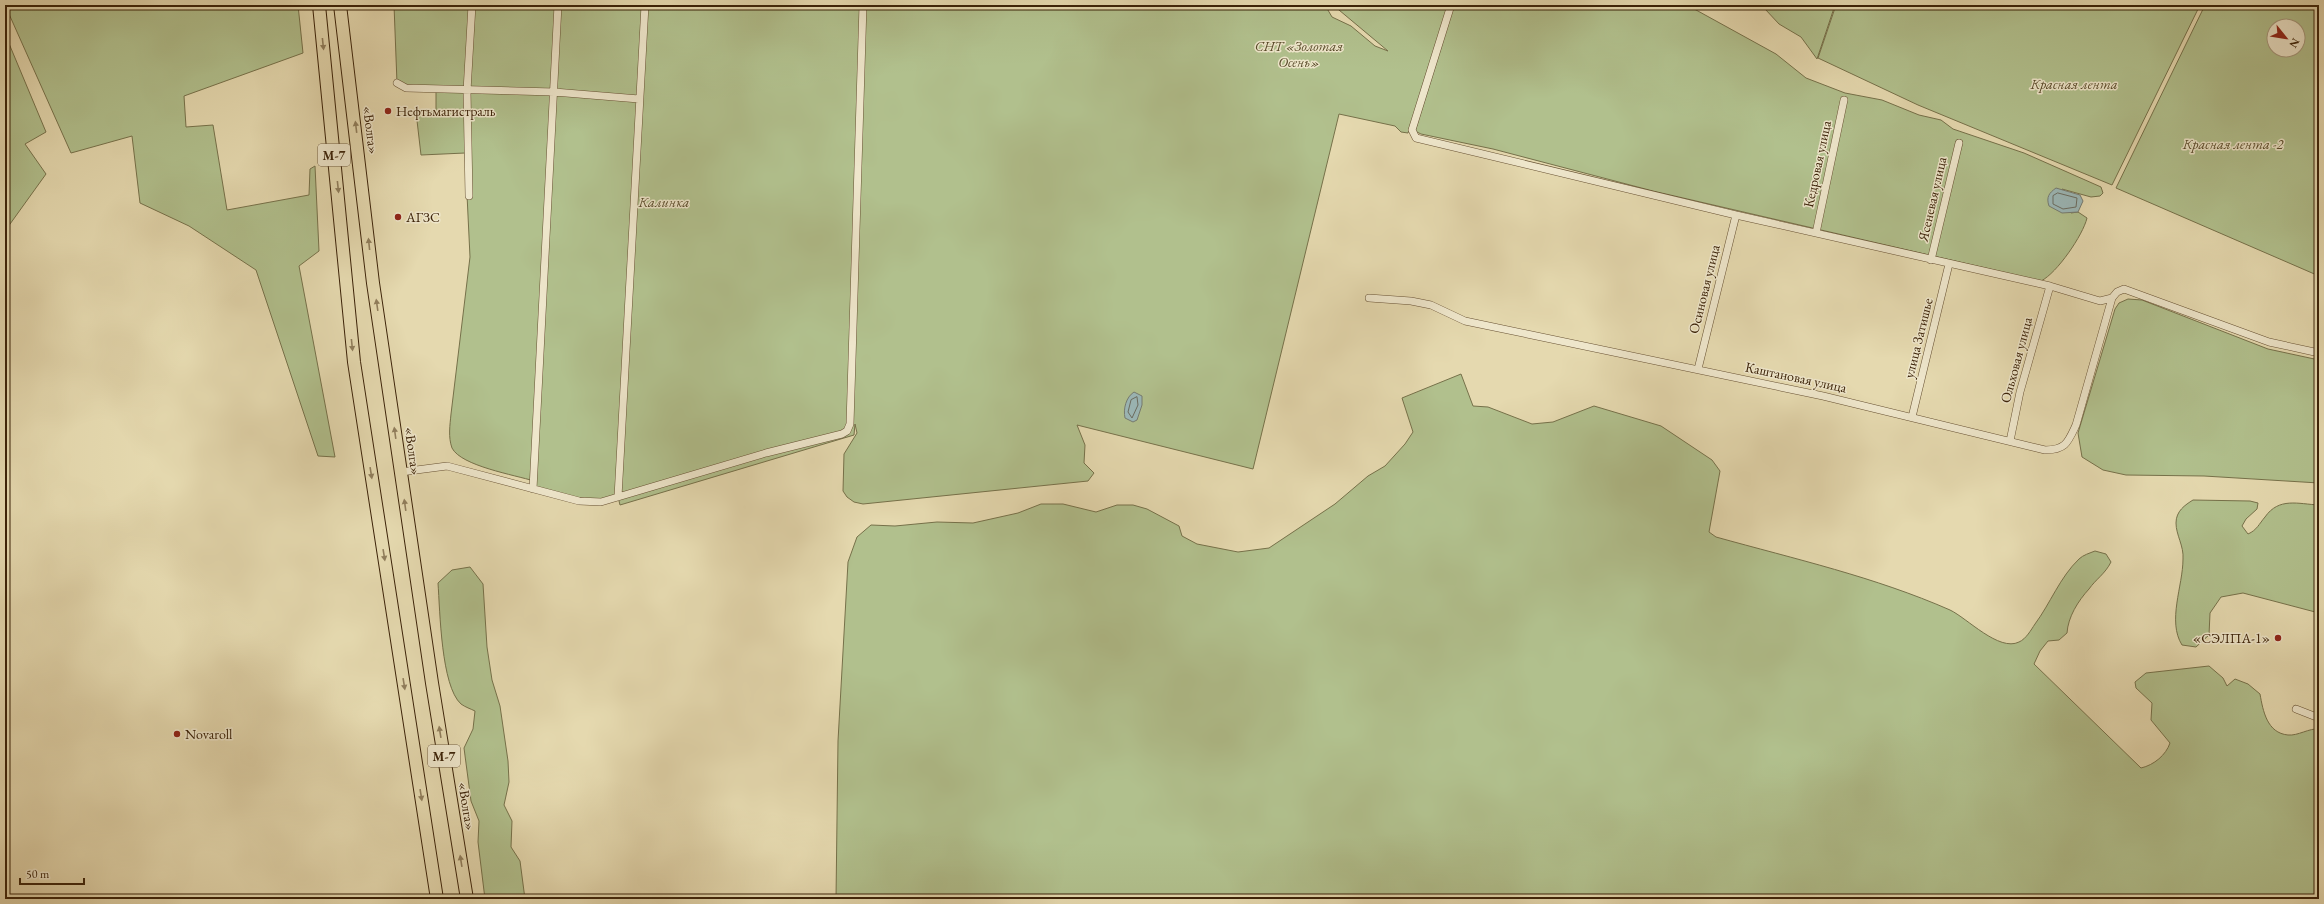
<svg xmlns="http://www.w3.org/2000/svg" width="2324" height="904" viewBox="0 0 2324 904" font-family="'EB Garamond',serif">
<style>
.green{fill:#b1c08d;stroke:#76714a;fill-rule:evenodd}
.water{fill:#9bb7b7;stroke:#757b71}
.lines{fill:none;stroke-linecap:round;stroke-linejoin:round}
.shore{stroke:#6b6c60;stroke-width:1}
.street-casing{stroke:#665032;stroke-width:8}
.highway-casing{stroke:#3b2208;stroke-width:14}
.street{stroke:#eee6cb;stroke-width:7}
.highway{stroke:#e5d9af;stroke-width:12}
.oneway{fill:#907e5c}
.poi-dot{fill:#8f2418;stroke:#eee6cb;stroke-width:1.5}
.labels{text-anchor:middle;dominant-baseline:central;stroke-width:3;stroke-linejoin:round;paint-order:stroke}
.shield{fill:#eee6cb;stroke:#715d42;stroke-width:1}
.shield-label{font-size:13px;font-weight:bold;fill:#3b2208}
.park-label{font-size:14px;font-style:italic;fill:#584a29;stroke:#eee6cb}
.poi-label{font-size:14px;fill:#3b2208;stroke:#eee6cb;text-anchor:start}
.street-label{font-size:14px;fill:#3b2208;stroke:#eee6cb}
</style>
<rect width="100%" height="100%" fill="#e5d9af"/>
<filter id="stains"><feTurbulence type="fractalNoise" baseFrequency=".005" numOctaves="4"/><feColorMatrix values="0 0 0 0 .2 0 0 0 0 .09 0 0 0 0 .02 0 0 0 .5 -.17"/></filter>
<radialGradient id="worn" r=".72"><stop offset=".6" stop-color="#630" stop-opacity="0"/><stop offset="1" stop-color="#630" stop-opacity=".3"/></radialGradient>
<!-- green -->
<path class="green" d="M5,5H298L303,53L184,96L186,127L213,125L227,210L309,195L310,169L315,166L319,251L299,266L335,457L318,456L256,270L189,226L140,203L132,136L71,153Z
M394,5H1325L1332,17L1351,26L1375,46L1388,51L1333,5H1448L1408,133L1401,132L1395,126L1339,114L1253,469L1077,425L1085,445L1084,463L1094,473L1088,481L863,504L854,502L847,497L843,491L844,454L857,433L855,424L854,435L620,505L618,497L601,502L533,489L534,481C515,475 461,466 452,448C448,437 450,425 451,414L470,257L465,153L421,155L416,112L436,111V89L397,83Z
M1454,5H1687L1776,54L1806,78L1845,93L1882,100L1919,115L1941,120L1953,129L2024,153L2101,187L2103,193L2100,196L2091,197L2062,189L2071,213L2078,212L2087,218C2083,235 2057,273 2041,281L1653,191L1493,149L1421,134L1415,131Z
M1757,5H1835L1817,59L1801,37L1779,24L1765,9Z
M1836,5H2200L2112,185L1918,105L1818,58Z
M2205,5H2319V276L2116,188ZM2274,26H2298V50H2274Z
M5,34L46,132L25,144L46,174L5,231Z
M2128,299L2142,300L2268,349L2319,360V483L2204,476L2126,475L2103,470L2082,457L2078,433L2115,309L2119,303Z
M1461,374L1473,406L1488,407L1532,424L1553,422L1594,406L1661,426L1712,460L1720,471L1709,532L1716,537C1795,559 1875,577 1950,610C1967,618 1999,652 2019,642C2026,639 2031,630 2035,624C2050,604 2060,577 2079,559C2083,555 2090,553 2095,551L2106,554L2111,562C2105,574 2096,579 2089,589C2078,601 2068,617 2067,633L2059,640L2048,641L2040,651L2034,664L2141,768C2154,765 2166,755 2170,743L2151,720L2152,703L2136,688L2135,682L2146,673L2209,666L2223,678L2227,686L2235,679L2248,684L2260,694C2263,711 2267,733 2288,735C2298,736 2309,728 2319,729V899H836L838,741L848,562L857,537L871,525L895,526L937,522L973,523L1018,513L1041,504H1063L1096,512L1117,505H1133L1147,509L1179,526L1182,536L1197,544L1238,552L1269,548L1335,504L1368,476L1385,466L1405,444L1413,432L1402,398Z
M2193,500L2250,501L2258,503L2257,509L2246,519L2242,526L2248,534C2257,530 2259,524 2265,517C2279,497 2298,504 2319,505V613L2243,593L2221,597L2210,613L2209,635L2196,647L2182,645C2167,621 2183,586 2183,559C2184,546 2176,535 2176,523C2176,511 2185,505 2193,500Z
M470,567L483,584L487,647L492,680L500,706L508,761L509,782L504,805L512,821L511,847L520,861L525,899H485L478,842L479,821L471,801L464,748L473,729L475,711C471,709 465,707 461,704C441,686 440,611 438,583L452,570Z"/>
<!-- water -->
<path class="water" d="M2056,188L2080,195L2083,201L2078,212L2062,213L2049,206C2046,197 2049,193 2056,188Z
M1134,392L1142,396V405L1137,420L1133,422L1125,418C1123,409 1126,397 1134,392Z"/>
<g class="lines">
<!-- shore -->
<path class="shore" d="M2058,193L2077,198L2076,207L2063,209L2053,204V196Z
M1137,397L1138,405L1132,418L1128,412L1131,400Z"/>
<defs>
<path id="street" d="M1451,5L1412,130L1416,138L1736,215L2050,286L2100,301L2112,298L2117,292L2124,289L2269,342L2319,353
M397,83L406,88L554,92L639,99
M469,196L467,91L472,5
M1816,233L1844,100
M1931,260L1959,143
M1369,298L1411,301L1431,305L1465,321L1823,396L2045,450C2066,450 2068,442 2076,425L2112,298
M1698,369L1736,215
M1912,417L1949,264
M2010,441L2020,392L2050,286
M401,472L447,466L579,501L601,502L766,453L842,434L847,431L850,424L863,5
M533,489L558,5
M618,497L645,5
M2296,709L2319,718"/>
<path id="highway" d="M319,5L354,362L437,899
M340,5L373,283L432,683L467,899"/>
</defs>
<!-- street casing -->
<use href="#street" class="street-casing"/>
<!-- highway casing -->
<use href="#highway" class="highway-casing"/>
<!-- street -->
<use href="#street" class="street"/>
<!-- highway -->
<use href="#highway" class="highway"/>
</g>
<!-- one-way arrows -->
<defs><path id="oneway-solid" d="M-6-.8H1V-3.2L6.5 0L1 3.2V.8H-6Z"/></defs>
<g class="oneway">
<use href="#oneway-solid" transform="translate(323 44) rotate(84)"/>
<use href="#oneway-solid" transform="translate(356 127) rotate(-97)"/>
<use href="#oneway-solid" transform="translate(338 187) rotate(84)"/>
<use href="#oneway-solid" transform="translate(369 244) rotate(-96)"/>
<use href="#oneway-solid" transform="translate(377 305) rotate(-98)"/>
<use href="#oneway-solid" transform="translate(352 345) rotate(84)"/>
<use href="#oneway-solid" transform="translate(395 433) rotate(-98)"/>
<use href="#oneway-solid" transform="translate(371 473) rotate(81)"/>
<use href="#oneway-solid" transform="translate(405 505) rotate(-98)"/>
<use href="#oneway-solid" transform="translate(384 555) rotate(81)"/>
<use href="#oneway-solid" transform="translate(404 684) rotate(81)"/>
<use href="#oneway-solid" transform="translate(440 732) rotate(-99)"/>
<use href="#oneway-solid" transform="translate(421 795) rotate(81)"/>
<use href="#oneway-solid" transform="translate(461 861) rotate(-99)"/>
</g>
<!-- markers -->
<g class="poi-dot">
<circle cx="388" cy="111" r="4"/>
<circle cx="398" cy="217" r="4"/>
<circle cx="2278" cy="638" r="4"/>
<circle cx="177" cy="734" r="4"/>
</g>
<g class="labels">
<!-- shield labels -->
<g class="shield">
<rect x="318" y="144" width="32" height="22" rx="3"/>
<rect x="428" y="745" width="32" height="22" rx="3"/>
</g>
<g class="shield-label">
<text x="334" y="155">М-7</text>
<text x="444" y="756">М-7</text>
</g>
<!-- park labels -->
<g class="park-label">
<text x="1299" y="46">СНТ «Золотая<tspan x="1299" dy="16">Осень»</tspan></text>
<text x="2074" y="84">Красная лента</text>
<text x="2233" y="144">Красная лента -2</text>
<text x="664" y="202">Калинка</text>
</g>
<!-- poi labels -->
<g class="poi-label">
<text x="396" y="111">Нефтьмагистраль</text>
<text x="406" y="217">АГЗС</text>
<text x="2270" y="638" text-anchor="end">«СЭЛПА-1»</text>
<text x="185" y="734">Novaroll</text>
</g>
<!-- street labels -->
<g class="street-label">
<text transform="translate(371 130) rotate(83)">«Волга»</text>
<text transform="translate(1817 164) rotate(-78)">Кедровая улица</text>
<text transform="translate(1932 199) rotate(-77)">Ясеневая улица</text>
<text transform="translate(1704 289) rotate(-76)">Осиновая улица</text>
<text transform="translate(1918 338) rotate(-76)">улица Затишье</text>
<text transform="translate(2016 360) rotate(-75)">Ольховая улица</text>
<text transform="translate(1796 377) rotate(12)">Каштановая улица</text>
<text transform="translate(413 451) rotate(82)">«Волга»</text>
<text transform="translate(467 806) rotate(81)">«Волга»</text>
</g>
</g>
<!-- margin -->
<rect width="2324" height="904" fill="none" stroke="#e5d9af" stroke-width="20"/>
<rect x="6" y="6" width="2312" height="892" fill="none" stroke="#3b2208" stroke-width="2"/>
<rect x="10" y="10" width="2304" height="884" fill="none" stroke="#3b2208"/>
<!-- north arrow -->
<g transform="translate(2286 38) rotate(120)"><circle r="19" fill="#eee6cb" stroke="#a6987d"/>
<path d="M0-3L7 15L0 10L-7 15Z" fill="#8f2418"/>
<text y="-6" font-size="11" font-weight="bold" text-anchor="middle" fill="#3b2208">N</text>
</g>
<!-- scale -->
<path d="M20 878v6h64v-6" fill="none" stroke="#3b2208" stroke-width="2"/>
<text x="26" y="878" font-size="12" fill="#3b2208" stroke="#eee6cb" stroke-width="3" paint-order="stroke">50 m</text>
<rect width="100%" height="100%" filter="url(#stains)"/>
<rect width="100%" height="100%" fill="url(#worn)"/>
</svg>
